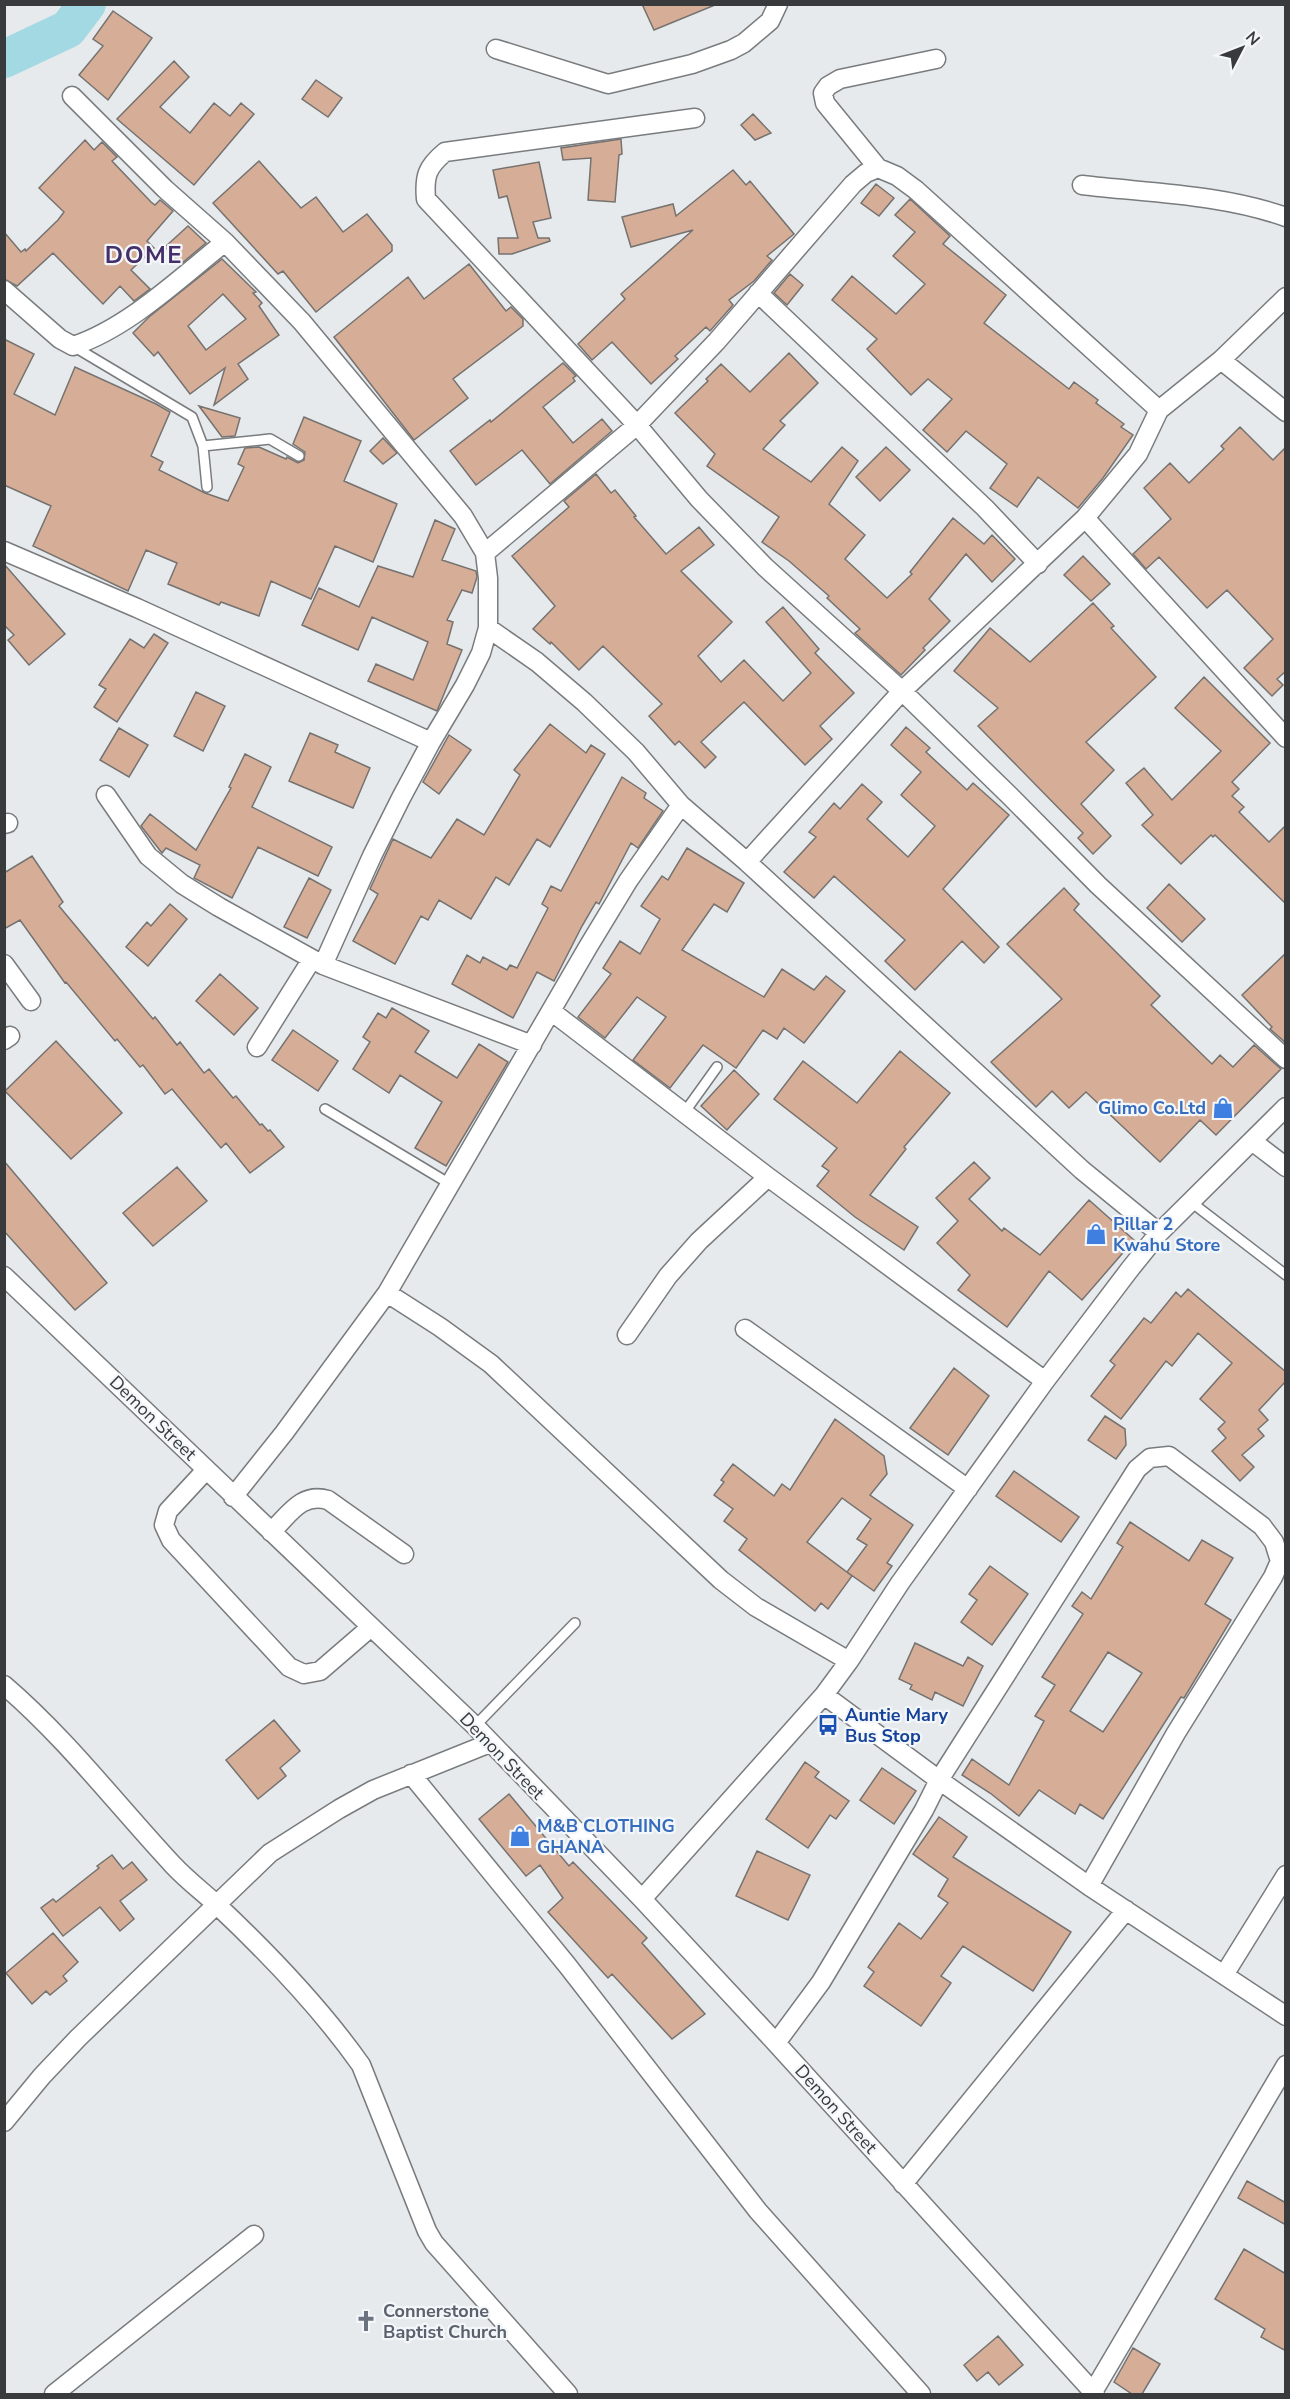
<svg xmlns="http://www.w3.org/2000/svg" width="1290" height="2399" viewBox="0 0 1290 2399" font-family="'Nunito Sans',sans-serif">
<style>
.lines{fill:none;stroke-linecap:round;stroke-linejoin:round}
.river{stroke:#a3d9e2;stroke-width:38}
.building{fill:#d6ae98;stroke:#757270;stroke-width:1.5;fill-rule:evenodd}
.service-casing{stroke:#797c7e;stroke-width:12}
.minor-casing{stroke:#797c7e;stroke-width:21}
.service{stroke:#fff;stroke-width:9}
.minor{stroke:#fff;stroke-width:18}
.labels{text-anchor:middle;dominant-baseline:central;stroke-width:4.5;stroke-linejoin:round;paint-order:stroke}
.shop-label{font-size:18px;font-weight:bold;fill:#366cbe;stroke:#f4f7fa;text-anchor:start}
.street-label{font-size:18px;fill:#383a3b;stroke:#f4f7fa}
.transit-label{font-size:18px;font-weight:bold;fill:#164399;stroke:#f4f7fa;text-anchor:start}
.worship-label{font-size:18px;font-weight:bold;fill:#5b616d;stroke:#f4f7fa;text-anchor:start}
.district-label{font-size:24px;font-weight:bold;letter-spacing:1.5px;fill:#452f6a;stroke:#f4f7fa}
</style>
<rect width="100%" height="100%" fill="#e6eaec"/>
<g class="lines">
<!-- river -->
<path class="river" d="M4,59L68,29L87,4"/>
</g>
<!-- building -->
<path class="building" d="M642,4H715V5L654,30Z
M113,11L152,38L108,100L79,75L103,46L93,39Z
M174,61L189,77L160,107L190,133L214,103L230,116L241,103L254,114L194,185L117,119Z
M316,80L342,98L328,117L302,99Z
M753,114L771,133L755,140L741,125Z
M621,139L622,154L619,155L615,202L588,200L591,158L563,160L561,148Z
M85,140L94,150L102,142L117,157L112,161L151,202L155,205L160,200L173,211L147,241L154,248L131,270L150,289L134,301L120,286L103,304L53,253L17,286L4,279V232L21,252L25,249L26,251L58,220L64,212L39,188Z
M259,161L301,208L316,197L343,232L367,214L392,245V251L316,312L283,271L278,274L213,203Z
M539,162L551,218L533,222L538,238H549L550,241L512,254H499L498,238H518L507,196L499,198L493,170Z
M733,170L746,185L750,181L794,234L767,256L772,260L754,281L729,300L733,305L710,331L706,327L675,356L678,359L651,384L612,342L592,360L578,344L625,299L621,294L693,230L631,247L622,217L673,204L676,216Z
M876,184L894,198L879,216L861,203Z
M910,199L950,236L943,244L1006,295L984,323L1069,389L1074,382L1098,400L1096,403L1124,424L1121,427L1133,435L1103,478L1078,508L1038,477L1017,507L990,488L1007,464L966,431L947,452L923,430L952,399L928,379L911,395L867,349L877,339L832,300L852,276L896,314L925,284L893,256L915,232L895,215Z
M188,226L206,243L181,264L165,247Z
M222,259L256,292L253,293L262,303L259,306L279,335L238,364L248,379L214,405L225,368L190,394L158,352L154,356L133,333L149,317ZM223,294L246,319L206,350L188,326Z
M469,264L506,311L511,307L523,319V326L453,379L468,398L414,440L334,337L408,277L424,299Z
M790,274L803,285L787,305L774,293Z
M4,339L34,354L14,394L55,415L75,367L156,404L170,412L151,456L163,462L159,470L205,493L228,501L244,467L238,464L245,448L259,447L286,459L287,457L298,463L304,460L305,452L293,444L304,417L361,441L344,481L397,504L373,562L335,546L311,599L271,581L259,616L221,602L219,605L168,584L177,563L146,550L128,591L33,546L51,506L4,485Z
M789,353L818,383L780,421L785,425L763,449L811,482L842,447L858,461L829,504L865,535L845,559L887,598L912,574L910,572L953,518L984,544L992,535L1015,559L992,582L966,554L929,599L950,621L923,648L925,650L901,675L855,633L860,629L827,598L829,596L789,561L762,542L779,517L707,466L715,454L675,413L708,381L706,379L721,364L750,392Z
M563,363L576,376L573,378L575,381L543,407L573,443L602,419L612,431L550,484L522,450L476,485L450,451L490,420L491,422Z
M199,406L240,418L235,436L222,437Z
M1240,427L1273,460L1286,447V671L1277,679L1283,685L1272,696L1244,668L1273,639L1227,590L1207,608L1159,557L1146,569L1133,554L1171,519L1144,488L1170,463L1189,483L1224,449L1221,446Z
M383,438L397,453L383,464L370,451Z
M886,447L910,470L880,501L856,477Z
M596,474L611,493L615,490L636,516L634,517L666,554L699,527L714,545L681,571L732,622L698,656L721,682L744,660L783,701L811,673L766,622L783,607L819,649L815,653L854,693L820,726L832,739L805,765L744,702L701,742L716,757L705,768L679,741L675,745L649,716L662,704L603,646L579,670L551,642L550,644L533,629L555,606L512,556L569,507L564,501Z
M435,520L455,529L442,560L476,571L477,577L472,593L462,590L447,620L453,622L447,644L462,650L437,711L368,681L376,664L413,680L428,642L372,617L358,650L302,625L319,588L359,607L378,566L413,577Z
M1083,556L1110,584L1091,601L1064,575Z
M4,564L65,634L29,665L8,640L14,635L4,625Z
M1093,603L1114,626L1111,628L1156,677L1086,742L1114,770L1081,804L1111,836L1093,854L1078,838L1083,833L978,726L998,708L954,671L990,628L1030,662Z
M154,634L168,643L117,722L94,707L106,689L99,685L130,639L144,648Z
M1204,677L1270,743L1232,782L1239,789L1232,796L1244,807L1239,812L1269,842L1286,825V904L1215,835L1213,837L1211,835L1181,864L1142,825L1153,815L1126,783L1144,768L1172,800L1221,751L1175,708Z
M196,692L225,706L203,751L174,736Z
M550,724L586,753L591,745L605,754L550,847L537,839L509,885L496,877L471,919L439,900L428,920L421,916L395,964L353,941L378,894L370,889L393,839L431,858L457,819L484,835L520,775L514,770Z
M906,727L930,748L926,752L967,790L973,783L1009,815L943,889L999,947L984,963L962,941L915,990L885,961L905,940L834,876L814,898L784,872L816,837L809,832L834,803L840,809L862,784L882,802L867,819L908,857L935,826L901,795L921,772L891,745Z
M119,728L148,745L129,777L100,760Z
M310,733L338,745L335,752L370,768L353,808L289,781Z
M449,735L471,750L439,794L423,782Z
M245,754L271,767L252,807L332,847L318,876L258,847L232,898L194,878L200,865L166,848L162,853L141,826L150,814L196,850L231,788L229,787Z
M622,777L646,793L644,798L663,811L638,848L631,843L599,904L596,902L582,926L554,981L537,972L513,1018L452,984L467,955L480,963L483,957L507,970L510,965L517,968L548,908L542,904L551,886L561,891Z
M687,848L744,883L727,912L714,904L682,950L764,997L782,969L814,990L826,976L845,991L804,1043L784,1028L777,1039L763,1030L736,1068L703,1045L670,1088L633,1060L666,1017L637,997L605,1038L578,1017L611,974L603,968L620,941L640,954L660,919L641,906L662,876L668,880Z
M32,856L63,902L59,906L153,1019L155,1017L177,1045L180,1042L204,1073L209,1069L233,1098L236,1096L260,1125L262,1124L268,1131L270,1130L284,1147L250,1173L226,1143L221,1148L172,1089L165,1094L143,1065L140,1067L117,1039L115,1041L66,982L65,983L20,920L4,929V873Z
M309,878L331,890L307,938L284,927Z
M1169,884L1205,919L1182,942L1147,908Z
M1064,888L1079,904L1074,910L1160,996L1151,1005L1212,1064L1220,1055L1233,1067L1254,1045L1281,1069L1216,1135L1200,1120L1160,1162L1086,1092L1069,1108L1052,1091L1036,1107L991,1062L1062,999L1007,944Z
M170,904L187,919L148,966L126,947L147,922L151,926Z
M1286,953V1043L1270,1029L1272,1027L1242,995Z
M220,974L258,1008L234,1035L196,1001Z
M392,1008L429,1031L415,1052L457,1078L479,1044L508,1062L446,1166L415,1148L442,1102L400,1075L389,1093L353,1069L370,1042L363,1037L378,1013L386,1018Z
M293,1030L338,1061L318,1091L272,1060Z
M56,1041L122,1113L71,1159L5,1091Z
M900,1051L950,1093L904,1147L906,1149L870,1195L918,1227L904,1250L855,1217L817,1186L829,1171L822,1166L837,1148L774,1099L803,1061L857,1103Z
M734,1070L759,1094L727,1130L701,1106Z
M4,1161L107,1283L75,1310L4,1231Z
M974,1162L990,1178L969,1199L1002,1231L1004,1228L1040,1255L1089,1200L1134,1240L1082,1300L1049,1271L1007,1327L958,1290L970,1275L937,1243L958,1221L936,1198Z
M177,1167L207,1201L153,1246L123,1213Z
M1188,1289L1286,1372V1381L1259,1410L1268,1420L1258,1429L1264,1436L1242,1455L1254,1467L1240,1481L1212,1451L1226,1438L1218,1429L1225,1422L1200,1399L1232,1363L1198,1333L1172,1366L1166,1361L1121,1419L1091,1396L1115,1365L1110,1361L1144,1318L1151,1323L1176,1292L1181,1297Z
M954,1368L989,1396L948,1455L910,1428Z
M1105,1416L1125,1429L1126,1445L1116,1459L1088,1440Z
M835,1419L884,1456L887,1474L870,1495L913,1525L887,1563L892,1566L874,1591L847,1572L867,1545L857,1539L871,1519L842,1498L807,1542L852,1576L828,1609L821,1603L815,1611L739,1550L747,1539L724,1521L733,1509L714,1495L724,1482L721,1480L733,1464L774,1496L782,1484L790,1490Z
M1014,1471L1079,1517L1061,1542L996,1496Z
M1130,1522L1189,1561L1202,1540L1233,1558L1205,1604L1231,1620L1184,1698L1181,1697L1103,1819L1080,1804L1075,1814L1039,1790L1019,1816L990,1793L962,1775L972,1759L1009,1785L1044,1721L1035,1716L1055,1685L1042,1677L1083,1614L1072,1606L1082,1592L1091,1599L1123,1547L1117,1543ZM1108,1652L1142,1673L1103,1732L1070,1711Z
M990,1566L1028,1594L992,1645L961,1622L977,1600L969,1594Z
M915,1643L963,1666L968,1657L983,1666L963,1706L935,1692L932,1700L910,1689L912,1685L899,1679Z
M274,1720L300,1751L280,1768L286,1776L258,1799L226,1760Z
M805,1762L819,1772L815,1777L849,1801L836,1819L830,1815L808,1848L766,1819Z
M882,1768L916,1791L894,1824L860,1800Z
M509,1794L569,1866L573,1862L647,1938L642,1943L705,2014L672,2039L612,1974L608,1978L548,1912L563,1898L540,1865L526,1876L479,1819Z
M939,1817L967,1837L953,1857L1071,1932L1033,1991L963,1946L941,1976L951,1983L921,2026L864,1986L874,1972L868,1967L899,1923L921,1939L948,1903L938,1896L948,1879L913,1854Z
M757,1851L810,1875L788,1920L736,1896Z
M112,1855L123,1869L132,1862L147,1880L120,1901L134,1919L120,1931L100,1907L63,1936L41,1908L53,1899L56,1902L99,1868L97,1866Z
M53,1933L78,1962L63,1976L67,1981L50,1995L46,1991L32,2004L6,1973Z
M1247,2181L1286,2203V2225L1238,2198Z
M1244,2249L1286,2274V2351L1261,2337L1265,2329L1215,2299Z
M998,2336L1023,2365L999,2385L988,2372L977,2381L964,2365Z
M1133,2348L1160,2364L1142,2394H1132L1114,2382Z"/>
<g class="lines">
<defs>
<path id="service" d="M73,346L192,417L203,446L270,439L299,456
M203,446L207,487
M325,1109L450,1184
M684,1113L717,1067
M1191,1202L1286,1275
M475,1726L575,1623"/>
<path id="minor" d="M496,49L608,84L692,64L731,50L744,43L770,21L778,4
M936,59L840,79L828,86L823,93L825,103L878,168L897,176L916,190L1159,410
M72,96L165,189L225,242L302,322L463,516L485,553L488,578V628L481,653L465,685L431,742L401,798L372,856L323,965
M695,118L445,152C427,167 424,176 426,199L637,425L699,499L765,567L902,691L1010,796L1098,885L1286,1059
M1082,185C1149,193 1221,194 1286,217
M4,290L60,339L73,346C128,328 180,278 225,242
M758,293L985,508L1038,564
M1221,360L1286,412
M1085,518L1286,738
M4,551L137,608L431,742
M485,553L637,425L717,341L853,184L866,173L878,168
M488,628L537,662L584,702L636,752L681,805L747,862L1082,1170L1159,1233
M106,795L148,856L182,884L219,907L323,965L532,1045
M4,824L8,823
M747,862L902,691L1085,518L1138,454L1159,410L1221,360L1286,297
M4,964L31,1001
M551,1011L768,1177L1045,1381
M4,1040L10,1036
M257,1047L312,959
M1252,1141L1286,1167
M4,1276L475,1726L642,1899L776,2043L1095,2394
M387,1293L440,1327L491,1364L721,1580L756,1607L849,1661
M745,1329L968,1489
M627,1335L668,1276L699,1241L768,1177
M206,1470L168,1511L164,1525L171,1540L289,1667L304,1674L320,1671L371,1627
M233,1497L284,1433L387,1293L588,947L628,881L681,805
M271,1532C289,1515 301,1492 328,1500L404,1554
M4,1685C67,1739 117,1805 173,1865C187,1880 203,1892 217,1905C269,1954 320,2007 361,2065L427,2231L434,2243L568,2394
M824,1695L939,1780L1089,1886L1286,2016
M411,1774L567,1965L758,2211L921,2394
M642,1899L824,1695L849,1661L900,1583L1045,1381L1130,1269L1159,1233L1286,1107
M1224,1975L1286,1875
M776,2043L821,1982L924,1810L939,1780L1137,1469L1150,1458L1169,1456L1262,1526L1274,1542L1280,1561L1273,1577L1176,1733L1089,1886
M4,2122L42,2076L78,2038L270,1853L339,1809L373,1790L490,1743
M903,2184L1126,1910
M1093,2392L1286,2065
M54,2394L254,2235"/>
</defs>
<!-- service casing -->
<use href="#service" class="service-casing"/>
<!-- minor casing -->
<use href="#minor" class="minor-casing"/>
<!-- service -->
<use href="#service" class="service"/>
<!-- minor -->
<use href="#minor" class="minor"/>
</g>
<!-- icons -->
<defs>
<symbol id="shop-bare" viewBox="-9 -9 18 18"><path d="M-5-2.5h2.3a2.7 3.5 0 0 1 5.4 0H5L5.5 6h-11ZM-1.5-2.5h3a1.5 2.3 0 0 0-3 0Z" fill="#3f7fe0" stroke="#f4f7fa" stroke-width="2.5" paint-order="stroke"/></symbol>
<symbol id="bus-bare" viewBox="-9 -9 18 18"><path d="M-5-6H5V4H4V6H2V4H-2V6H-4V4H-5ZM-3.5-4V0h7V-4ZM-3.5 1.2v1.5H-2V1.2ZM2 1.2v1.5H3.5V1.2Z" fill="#1a4fb4" stroke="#f4f7fa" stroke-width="2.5" paint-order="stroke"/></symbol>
<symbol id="church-bare" viewBox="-9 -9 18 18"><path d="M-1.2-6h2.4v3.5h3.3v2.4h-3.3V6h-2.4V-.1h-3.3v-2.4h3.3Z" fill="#6b7280" stroke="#f4f7fa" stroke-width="2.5" paint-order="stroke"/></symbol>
</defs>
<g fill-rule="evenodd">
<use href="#shop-bare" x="1208" y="1093" width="30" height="30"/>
<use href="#shop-bare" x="1081" y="1219" width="30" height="30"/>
<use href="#bus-bare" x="813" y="1710" width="30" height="30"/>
<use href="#shop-bare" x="505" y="1821" width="30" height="30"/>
<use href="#church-bare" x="351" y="2306" width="30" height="30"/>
</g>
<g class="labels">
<!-- shop labels -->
<g class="shop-label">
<text x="1206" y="1108" text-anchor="end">Glimo Co.Ltd</text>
<text x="1113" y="1224">Pillar 2<tspan x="1113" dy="21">Kwahu Store</tspan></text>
<text x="537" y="1826">M&amp;B CLOTHING<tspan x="537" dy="21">GHANA</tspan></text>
</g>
<!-- street labels -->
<g class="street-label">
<text transform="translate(153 1418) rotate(44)">Demon Street</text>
<text transform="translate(502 1756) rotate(46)">Demon Street</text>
<text transform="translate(836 2109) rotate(48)">Demon Street</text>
</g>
<!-- transit labels -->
<g class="transit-label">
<text x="845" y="1715">Auntie Mary<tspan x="845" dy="21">Bus Stop</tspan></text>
</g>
<!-- worship labels -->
<g class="worship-label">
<text x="383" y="2311">Connerstone<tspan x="383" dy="21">Baptist Church</tspan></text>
</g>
<!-- district labels -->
<g class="district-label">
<text x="144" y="255">DOME</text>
</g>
</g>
<!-- border -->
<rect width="1290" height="2399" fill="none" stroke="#383a3b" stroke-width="12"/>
<!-- north arrow -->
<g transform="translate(1242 48) rotate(48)" stroke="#f4f7fa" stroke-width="4.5" paint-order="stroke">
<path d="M0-4.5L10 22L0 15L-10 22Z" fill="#383a3b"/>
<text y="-9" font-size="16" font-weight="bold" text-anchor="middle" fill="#383a3b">N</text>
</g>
</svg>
